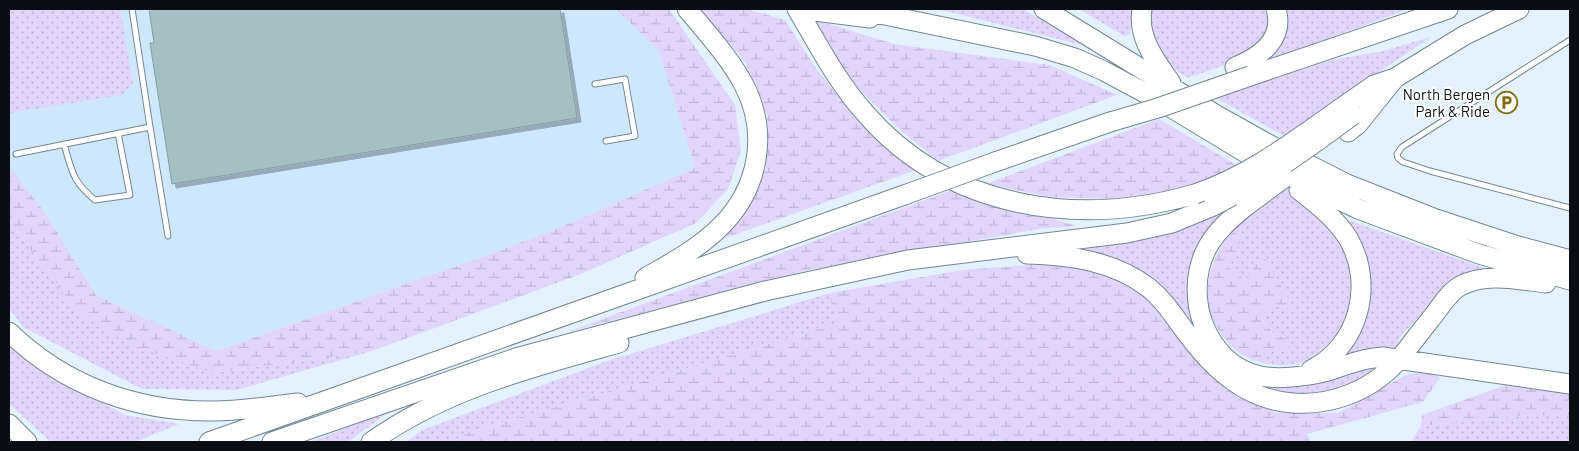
<svg xmlns="http://www.w3.org/2000/svg" width="1579" height="451" viewBox="0 0 1579 451" font-family="Barlow,sans-serif">
<style>
.built{fill:#cee7fc}
.grass{fill:url(#grass-dots)}
.wetland{fill:url(#wetland-marsh)}
.building{fill:#a5bfc5;stroke:#859ea4;filter:url(#shadow)}
.lines{fill:none;stroke-linecap:round;stroke-linejoin:round}
.service-casing{stroke:#758694;stroke-width:7}
.motorway-casing{stroke:#758694;stroke-width:21}
.service{stroke:#fff;stroke-width:5}
.motorway{stroke:#fff;stroke-width:19}
.motorway-bridge-casing{stroke:#758694;stroke-width:21;stroke-linecap:butt}
.motorway-bridge{stroke:#fff;stroke-width:19}
.labels{text-anchor:middle;dominant-baseline:central;stroke-width:4;stroke-linejoin:round;paint-order:stroke}
.poi-label{font-size:15px;fill:#080e13;stroke:#fdfdfd;text-anchor:end}
</style>
<defs>
<pattern id="grass-dots" width="8" height="8" patternUnits="userSpaceOnUse" patternTransform="scale(1.25)"><rect width="8" height="8" fill="#e1d5fd"/><path d="M2 2h.1M6 6h.1" fill="none" stroke="#c0b6d8" stroke-width="1.8" stroke-linecap="round"/></pattern>
<pattern id="wetland-marsh" width="20" height="14" patternUnits="userSpaceOnUse" patternTransform="scale(1.25)"><rect width="20" height="14" fill="#e1d5fd"/><path d="M1 5h8M5 5V1M11 12h8M15 12V8" fill="none" stroke="#c0b6d8"/></pattern>
<filter id="shadow"><feDropShadow dx="4" dy="4" stdDeviation="0" flood-color="#0004"/></filter>
</defs>
<rect width="100%" height="100%" fill="#e3f2fe"/>
<!-- built -->
<path class="built" d="M9,9H616L659,51L695,168L554,230L488,255L216,351L96,295L45,213L9,166Z"/>
<!-- grass -->
<path class="grass" d="M9,9H120L133,83L122,95L9,113Z
M933,9H1023L1082,45L950,12Z
M1079,9H1134L1130,34L1124,36Z
M1153,9H1268C1273,56 1223,65 1188,78L1171,67L1161,54L1150,32L1151,16Z
M1283,9H1409L1257,64Z
M1431,37L1284,136L1216,98L1332,60L1383,51Z
M1284,188C1298,197 1326,217 1335,230C1352,256 1358,290 1348,319C1345,329 1337,338 1332,346L1328,344C1308,364 1291,369 1263,363L1271,352L1273,333L1260,317L1270,306L1293,308L1263,256L1245,281L1226,266L1244,236L1236,226Z
M1239,202L1190,293L1243,376L1377,365L1379,370L1369,377L1322,396L1277,395L1233,375L1159,289L1086,253L1087,249L1151,237Z
M9,220L78,313L213,373L372,351L237,390L142,389L23,327L9,308Z
M1351,221L1498,273L1445,290L1401,335L1395,350L1327,365L1358,333L1348,225Z
M830,293L836,324L467,433L454,442H406L422,430L607,361Z
M9,342L40,369L125,415L179,424L135,442H51L9,404Z
M390,411L348,442H310Z
M1530,415H1570V442H1412L1414,436L1421,426Z"/>
<!-- wetland -->
<path class="wetland" d="M616,9H669L735,105L741,151L728,189L696,223L581,274L372,351L213,373L131,345L78,313L9,220V166L45,213L96,295L216,351L488,255L554,230L695,168L659,51Z
M700,9H747L785,20L815,67L859,122L916,170L714,242L744,213L766,168L767,115L745,62Z
M809,18L894,44L1050,65L1117,95L938,161L898,128L849,79Z
M1159,119L1238,166L1209,179L1179,188L1121,199L1052,197L986,184Z
M955,189L1077,226L1039,229L809,270L567,332Z
M1236,226L1244,236L1227,266L1245,280L1263,255L1294,308L1270,306L1260,318L1273,333L1292,341L1288,351L1271,352L1263,363C1224,355 1200,312 1210,273C1215,255 1224,240 1236,226Z
M1057,263L1109,276L1152,300L1224,388L1277,413H1338L1404,376L1428,370L1440,378L1423,402L1307,434L1311,442H995L994,438L991,442H454L467,433L836,324L830,293L962,270Z
M1514,382L1570,391V415H1530L1421,426L1422,415Z"/>
<!-- building -->
<path class="building" d="M149,9H560L577,118L172,184L150,43H154Z"/>
<g class="lines">
<defs>
<path id="service" d="M1570,40L1402,147L1397,154L1398,158L1403,162L1430,171L1570,208
M595,84L625,79L635,136L606,141
M150,127L168,236
M64,144C72,171 72,181 95,200L130,195L118,133
M16,154L150,127L132,9"/>
<path id="motorway" d="M797,9C818,44 837,82 865,113C948,209 1077,228 1195,194
M799,9L870,18
M856,9L1035,46L1075,58L1104,71L1160,101L1266,165L1358,209L1479,254L1570,280
M1044,9L1218,116L1272,146L1347,184L1436,219L1518,246L1570,260
M1142,9C1137,38 1156,61 1171,83
M1235,67C1260,57 1285,39 1276,9
M1250,76L1448,9
M1341,108L1374,85L1395,78L1465,35L1519,9
M1348,132L1358,124L1395,78
M995,162L1110,122
M1299,190C1317,204 1335,218 1348,238C1375,284 1359,346 1311,370
M1246,206C1230,219 1215,232 1206,250C1183,297 1206,364 1260,376C1280,380 1309,376 1328,371C1346,365 1364,358 1383,357L1570,384
M1027,254C1070,255 1114,261 1149,288C1164,300 1174,316 1185,331C1212,368 1244,399 1292,403C1332,406 1374,390 1400,358C1410,346 1420,332 1430,320C1439,309 1448,293 1460,286C1486,272 1519,280 1546,283
M645,278C671,263 698,249 720,227C759,189 769,133 744,85C729,57 707,33 687,9
M9,332C65,386 137,412 214,411C242,411 270,406 298,403
M9,424L27,442
M209,442L907,194
M272,442L516,358L765,291L908,260L1127,233L1172,223L1213,206
M371,442C445,389 533,367 619,343"/>
</defs>
<!-- service casing -->
<use href="#service" class="service-casing"/>
<!-- motorway casing -->
<use href="#motorway" class="motorway-casing"/>
<!-- service -->
<use href="#service" class="service"/>
<!-- motorway -->
<use href="#motorway" class="motorway"/>
<defs>
<path id="motorway-bridge" d="M1110,122L1158,108L1250,76
M907,194L995,162
M1195,194C1249,176 1294,141 1341,108
M1213,206C1263,181 1308,148 1353,115
M1246,206L1284,178"/>
</defs>
<!-- motorway-bridge casing -->
<use href="#motorway-bridge" class="motorway-bridge-casing"/>
<!-- motorway-bridge -->
<use href="#motorway-bridge" class="motorway-bridge"/>
</g>
<!-- icons -->
<defs>
<symbol id="parking-ring" viewBox="-11 -11 22 22"><circle r="9.5" fill="#fdfdfd" stroke="#7e6d09" stroke-width="1.5"/><path d="M-3.5-5.5H1a3.5 3.5 0 0 1 0 7H-1V5.5H-3.5ZM-1-3.4V-.6H.8a1.4 1.4 0 0 0 0-2.8Z" fill="#7e6d09"/></symbol>
</defs>
<g fill-rule="evenodd">
<use href="#parking-ring" x="1494" y="90" width="25" height="25"/>
</g>
<g class="labels">
<!-- poi labels -->
<g class="poi-label">
<text x="1490" y="94">North Bergen<tspan x="1490" dy="17">Park &amp; Ride</tspan></text>
</g>
</g>
<!-- border -->
<rect width="1579" height="451" fill="none" stroke="#080e13" stroke-width="20"/>
</svg>
